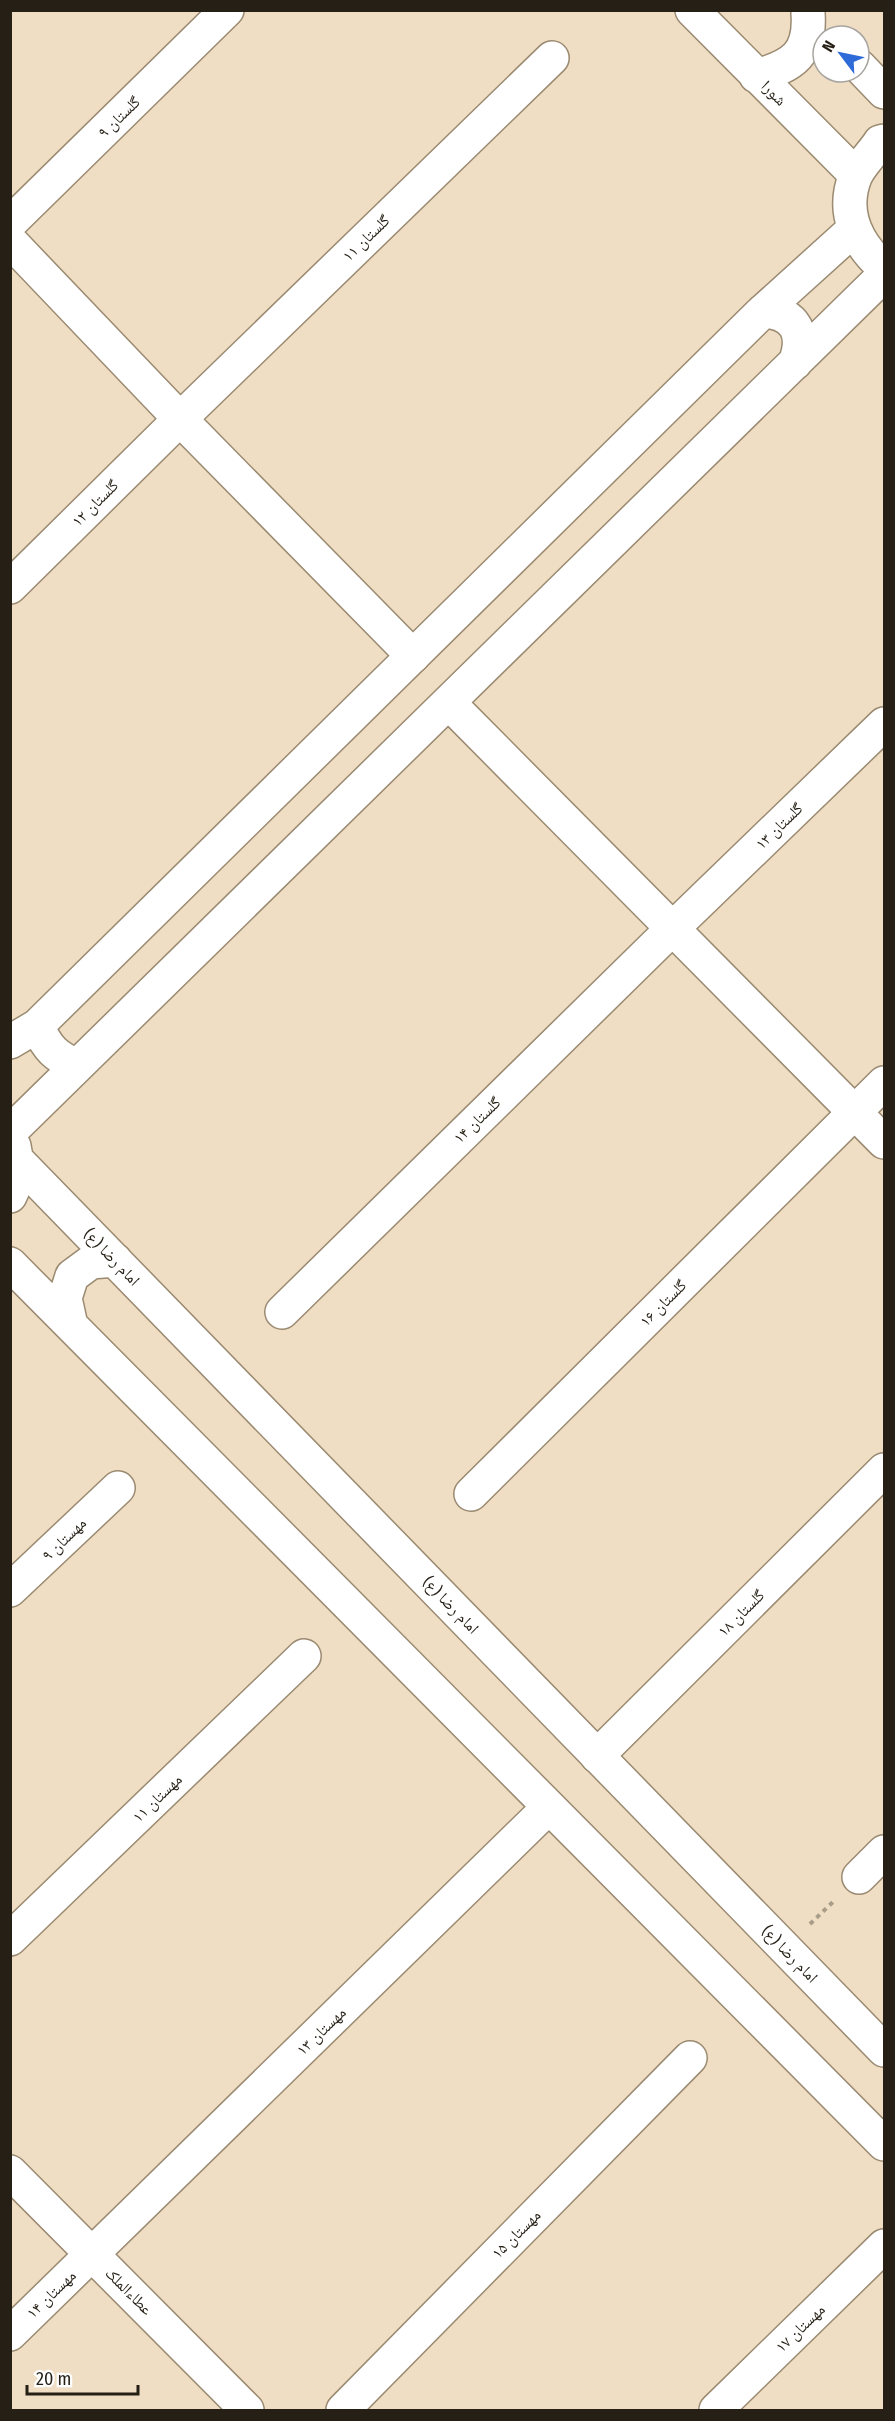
<svg xmlns="http://www.w3.org/2000/svg" width="895" height="2421" viewBox="0 0 895 2421" font-family="'Fira Sans Condensed','Noto Naskh Arabic',sans-serif">
<style>
.lines{fill:none;stroke-linecap:round;stroke-linejoin:round}
.minor-casing{stroke:#9a8a71;stroke-width:36}
.tertiary-casing{stroke:#9a8a71;stroke-width:36}
.path{stroke:#aa9d88;stroke-width:4;stroke-dasharray:4.5 4.5;stroke-linecap:butt}
.minor{stroke:#fff;stroke-width:33}
.tertiary{stroke:#fff;stroke-width:33}
.labels{text-anchor:middle;dominant-baseline:central;stroke-width:6;stroke-linejoin:round;paint-order:stroke}
.street-label{font-size:16px;fill:#251f15;stroke:#fff}
</style>
<rect width="100%" height="100%" fill="#efdec3"/>
<g class="lines">
<defs>
<path id="minor" d="M10,223L227,10
M10,241L180,419L413,656
M10,587L180,419L552,58
M449,703L884,1142
M282,1312L673,928L884,724
M471,1494L884,1083
M10,1590L118,1488
M597,1756L884,1470
M859,1877L884,1852
M10,1939L304,1656
M10,2172L247,2410
M10,2334L549,1807
M343,2410L690,2058
M716,2410L884,2246"/>
<path id="tertiary" d="M692,10L856,175
M859,66L884,92
M756,76C793,66 811,54 808,13
M884,141L880,142C873,153 860,165 855,177C841,213 857,244 884,268
M763,311C796,313 806,334 795,363
M37,1026C48,1049 55,1056 77,1066
M10,1042L37,1026L760,314L854,229
M10,1132L884,275
M17,1160L884,2050
M10,1196C18,1181 18,1162 14,1146
M10,1264L884,2144
M70,1321L65,1298L72,1276L91,1262L115,1260"/>
</defs>
<!-- minor casing -->
<use href="#minor" class="minor-casing"/>
<!-- tertiary casing -->
<use href="#tertiary" class="tertiary-casing"/>
<!-- path -->
<path class="path" d="M810,1924L835,1900"/>
<!-- minor -->
<use href="#minor" class="minor"/>
<!-- tertiary -->
<use href="#tertiary" class="tertiary"/>
</g>
<g class="labels">
<!-- street labels -->
<g class="street-label">
<text transform="translate(774 93) rotate(45)">شورا</text>
<text transform="translate(119 117) rotate(-44)">گلستان ۹</text>
<text transform="translate(366 238) rotate(-44)">گلستان ۱۱</text>
<text transform="translate(95 503) rotate(-45)">گلستان ۱۲</text>
<text transform="translate(779 826) rotate(-44)">گلستان ۱۳</text>
<text transform="translate(477 1120) rotate(-44)">گلستان ۱۴</text>
<text transform="translate(112 1257) rotate(46)">امام رضا (ع)</text>
<text transform="translate(663 1303) rotate(-45)">گلستان ۱۶</text>
<text transform="translate(64 1539) rotate(-44)">مهستان ۹</text>
<text transform="translate(451 1605) rotate(46)">امام رضا (ع)</text>
<text transform="translate(741 1613) rotate(-45)">گلستان ۱۸</text>
<text transform="translate(157 1798) rotate(-44)">مهستان ۱۱</text>
<text transform="translate(790 1954) rotate(46)">امام رضا (ع)</text>
<text transform="translate(321 2031) rotate(-44)">مهستان ۱۳</text>
<text transform="translate(516 2234) rotate(-45)">مهستان ۱۵</text>
<text transform="translate(129 2291) rotate(45)">عطاءالملک</text>
<text transform="translate(51 2294) rotate(-44)">مهستان ۱۴</text>
<text transform="translate(800 2328) rotate(-44)">مهستان ۱۷</text>
</g>
</g>
<!-- border -->
<rect width="895" height="2421" fill="none" stroke="#251f15" stroke-width="24"/>
<!-- north arrow -->
<g transform="translate(841 54) rotate(302)"><circle r="28" fill="#ffffff" stroke="#a8a5a1" stroke-width="1.5"/>
<path d="M0-4.5L10 22L0 15L-10 22Z" fill="#2e6bd9"/>
<text y="-9" font-size="16" font-weight="bold" text-anchor="middle" fill="#251f15">N</text>
</g>
<!-- scale -->
<path d="M27 2385v9h111v-9" fill="none" stroke="#251f15" stroke-width="3"/>
<text x="36" y="2385" font-size="18" fill="#251f15" stroke="#ffffff" stroke-width="4.5" paint-order="stroke">20 m</text>
</svg>
